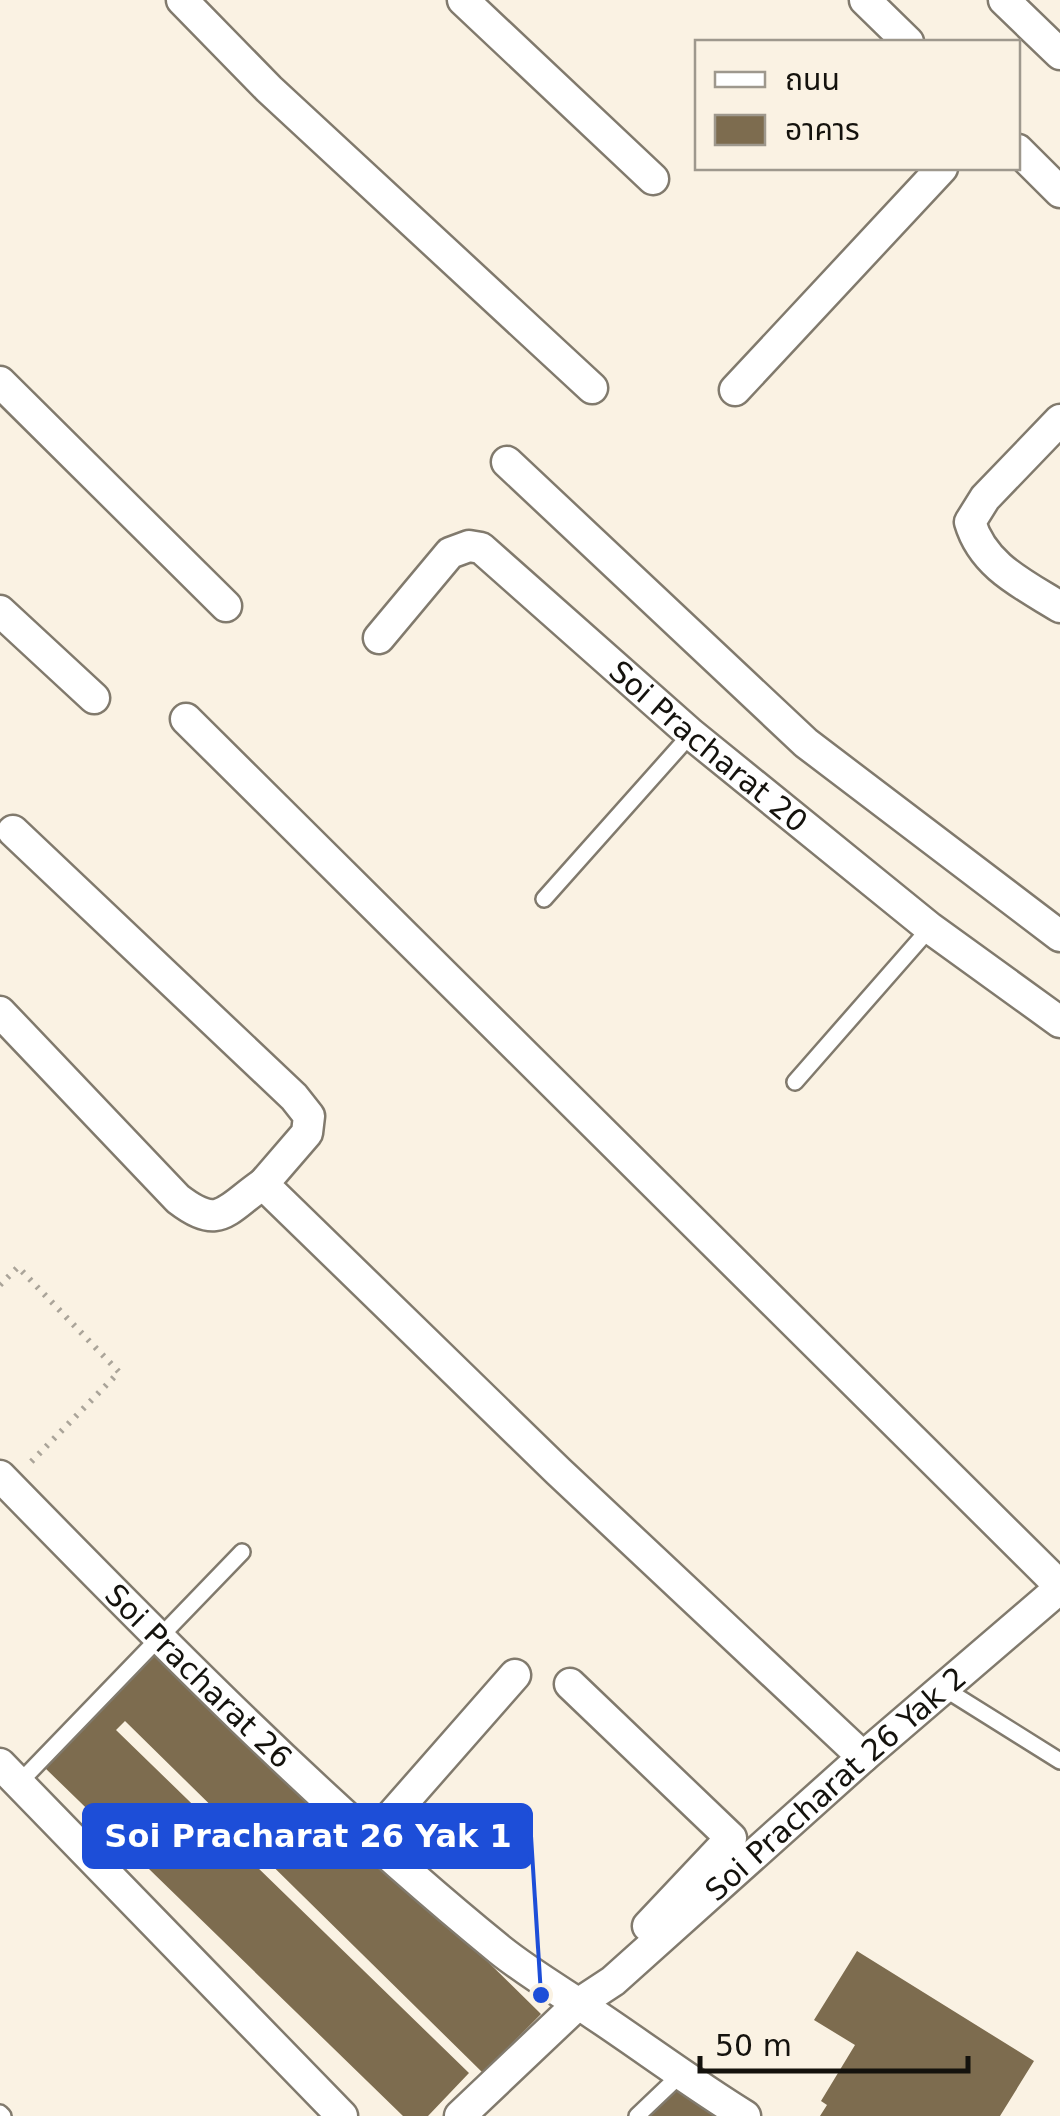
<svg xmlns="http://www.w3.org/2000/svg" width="1060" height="2116" viewBox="0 0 1060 2116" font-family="'DejaVu Sans','Noto Sans Thai',sans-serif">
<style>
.building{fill:#7d6c4f}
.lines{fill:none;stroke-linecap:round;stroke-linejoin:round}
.service-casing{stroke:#817a6d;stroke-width:20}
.minor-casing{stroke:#817a6d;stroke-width:35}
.path{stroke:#aaa499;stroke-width:6;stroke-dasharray:2.5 8;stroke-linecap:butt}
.service{stroke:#fff;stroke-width:15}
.minor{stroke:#fff;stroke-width:30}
.labels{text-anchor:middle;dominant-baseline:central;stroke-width:10;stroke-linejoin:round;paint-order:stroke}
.street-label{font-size:30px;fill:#14120d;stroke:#faf2e3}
.leader{fill:none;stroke:#1d4ed8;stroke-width:4}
.callout-dot{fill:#1d4ed8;stroke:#faf2e3;stroke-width:4}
.callout{fill:#1d4ed8;stroke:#1d4ed8;stroke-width:4}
.callout-label{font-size:32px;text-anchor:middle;font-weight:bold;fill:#fff}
</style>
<rect width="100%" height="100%" fill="#faf2e3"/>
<!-- building -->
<path class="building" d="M163,1643L541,2014L483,2073L125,1721L116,1730L469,2073L428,2116H403L43,1766Z
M857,1951L1034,2061L1000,2116H820L827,2105L821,2101L855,2045L814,2020Z
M679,2088L723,2116H649Z"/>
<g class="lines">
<defs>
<path id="service" d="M544,899L691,734
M795,1082L930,928
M945,1689L1060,1761
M19,1783L242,1552
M0,2113L3,2116
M637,2116L679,2076"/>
<g id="minor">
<path d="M182,0L269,89L592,388"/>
<path d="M463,0L653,179"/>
<path d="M865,0L908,42"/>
<path d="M1004,0L1060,54"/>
<path d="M1018,150L1060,192"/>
<path d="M0,382L226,606"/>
<path d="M735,390L942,168"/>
<path d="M1060,420L985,498L970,522C983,566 1023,584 1060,607"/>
<path d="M507,462L806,743L1060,936"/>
<path d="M0,611L94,698"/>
<path id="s1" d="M379,638L450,553L469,546L481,548L691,734L930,928L1060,1022"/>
<path d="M186,719L1060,1586"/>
<path d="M13,831L294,1097L309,1116L307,1133L263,1184L558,1471L863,1757"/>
<path d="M0,1012L178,1199C220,1231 225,1210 263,1184"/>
<path id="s2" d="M0,1476C160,1640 322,1805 500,1950C530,1974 563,1993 594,2014C645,2048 693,2084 745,2116"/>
<path d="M570,1684L731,1838L648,1926"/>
<path d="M0,1764L342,2116"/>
<path d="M371,1839L515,1675"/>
<path id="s3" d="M460,2116L578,2004L613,1981L863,1757L1060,1588"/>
</g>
</defs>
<!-- service casing -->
<use href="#service" class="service-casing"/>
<!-- minor casing -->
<use href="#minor" class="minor-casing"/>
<!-- path -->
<path class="path" d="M0,1285L18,1267L119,1372L31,1462"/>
<!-- service -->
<use href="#service" class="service"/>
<!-- minor -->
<use href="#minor" class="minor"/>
</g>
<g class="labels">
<!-- street labels -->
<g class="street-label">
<text stroke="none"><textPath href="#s1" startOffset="445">Soi Pracharat 20</textPath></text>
<text stroke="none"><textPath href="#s2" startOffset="282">Soi Pracharat 26</textPath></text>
<text stroke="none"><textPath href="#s3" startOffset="502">Soi Pracharat 26 Yak 2</textPath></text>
</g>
</g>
<!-- callouts -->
<path class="leader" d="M541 1995L531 1836"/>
<circle class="callout-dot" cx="541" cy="1995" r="10"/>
<rect class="callout" x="84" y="1805" width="447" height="62" rx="10"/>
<g class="callout-label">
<text x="308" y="1847">Soi Pracharat 26 Yak 1</text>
</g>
<!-- legend -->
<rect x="695" y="40" width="325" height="130" fill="#faf2e3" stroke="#9e988d" stroke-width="2.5"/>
<rect x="715" y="72" width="50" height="15" fill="#ffffff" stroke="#9e988d" stroke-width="2.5"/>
<text x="785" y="90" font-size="30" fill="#14120d">ถนน</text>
<rect x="715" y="115" width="50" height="30" fill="#7d6c4f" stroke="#9e988d" stroke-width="2.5"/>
<text x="785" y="140" font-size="30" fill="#14120d">อาคาร</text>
<!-- scale -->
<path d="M700 2056v15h268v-15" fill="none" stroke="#14120d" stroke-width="5"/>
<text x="715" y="2056" font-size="30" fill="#14120d" stroke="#faf2e3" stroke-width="8" paint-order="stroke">50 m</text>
</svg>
